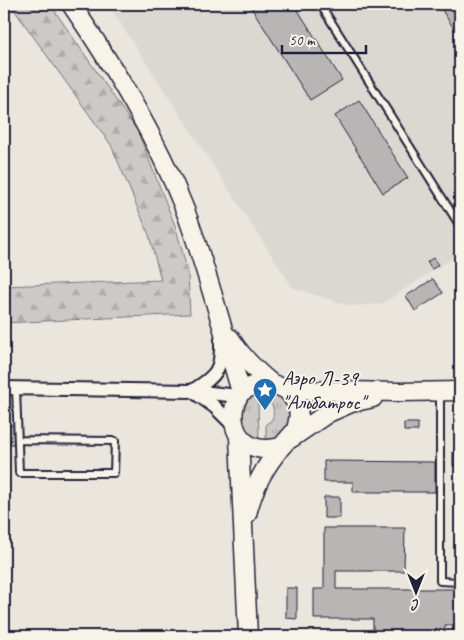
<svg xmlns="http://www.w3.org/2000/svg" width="464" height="640" viewBox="0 0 464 640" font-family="Caveat,sans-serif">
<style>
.built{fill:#dbd8d2}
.grass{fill:url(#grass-tufts);stroke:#787680}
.forest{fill:url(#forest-firs);stroke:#787680}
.building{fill:#b8b6b5;stroke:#22223b}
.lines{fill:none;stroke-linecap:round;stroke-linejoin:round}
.service-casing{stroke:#22223b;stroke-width:10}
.minor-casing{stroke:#22223b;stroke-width:16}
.secondary-casing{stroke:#22223b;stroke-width:21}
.service{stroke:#f7f3e8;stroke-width:6}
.minor{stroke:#f7f3e8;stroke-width:12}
.secondary{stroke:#f7f3e8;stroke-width:18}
.labels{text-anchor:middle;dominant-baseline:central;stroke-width:4;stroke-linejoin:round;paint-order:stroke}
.poi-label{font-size:21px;fill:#22223b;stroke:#f7f3e8;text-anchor:start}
</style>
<defs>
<pattern id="grass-tufts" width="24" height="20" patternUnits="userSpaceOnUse" patternTransform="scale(1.25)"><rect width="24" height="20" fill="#cdc9c6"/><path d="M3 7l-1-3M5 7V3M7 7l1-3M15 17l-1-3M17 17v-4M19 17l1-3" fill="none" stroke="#b0acab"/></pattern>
<pattern id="forest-firs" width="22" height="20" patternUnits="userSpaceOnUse" patternTransform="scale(1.25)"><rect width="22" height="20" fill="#cdc9c6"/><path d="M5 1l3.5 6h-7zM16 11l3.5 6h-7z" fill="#b0acab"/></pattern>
</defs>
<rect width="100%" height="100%" fill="#eae6de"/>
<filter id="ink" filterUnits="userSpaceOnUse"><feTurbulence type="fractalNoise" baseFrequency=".02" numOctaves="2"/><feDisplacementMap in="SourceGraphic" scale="10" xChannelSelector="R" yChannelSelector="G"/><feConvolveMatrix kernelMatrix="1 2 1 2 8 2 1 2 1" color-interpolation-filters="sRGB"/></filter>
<g filter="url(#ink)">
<!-- built -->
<path class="built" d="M108,4H460V253L382,304L350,306L293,288Z"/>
<!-- grass -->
<path class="grass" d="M276,389L293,411L284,439L266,441V424L272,420C276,408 272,398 258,404L259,438L255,443L247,438L237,414L251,391Z"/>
<!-- forest -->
<path class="forest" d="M10,4H50L138,132L176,228L188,273L190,314L4,323V286L161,280L149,235L111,145Z"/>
<!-- building -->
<path class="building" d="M249,4H294L342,80L310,100Z
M438,4H460V38Z
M359,100L408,178L383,193L335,116Z
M433,258L438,265L432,269L427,262Z
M433,279L443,293L415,311L406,296Z
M404,423H418V431H404Z
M4,425H14L15,444H4Z
M453,452H460V466H453Z
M324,461L435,462V492H353V482H324Z
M324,497H340V518H324Z
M324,528H405L404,571H336V589H460V625H445V636H373V619H314V589H324Z
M286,588H297V619L286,618Z"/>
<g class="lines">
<defs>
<path id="service" d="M320,4L460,226
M16,388L19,473H114L115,441L19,440
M440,393V581L460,582
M457,636V628H460"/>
<path id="minor" d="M4,388L192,391L238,396
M192,391C218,375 222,369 221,339
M194,392L215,407L234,426"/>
<path id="secondary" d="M71,4C115,69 156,136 185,210C207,269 223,331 241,392
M230,338C241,356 255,370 271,383
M271,383L287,390L297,404L299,416L296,430L281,447C273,449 265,450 257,448C231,441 228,411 241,392L254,385Z
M287,390L400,392L460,391
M239,437L248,636
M290,439L328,413L351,403L373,398
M247,514C254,487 263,469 281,447"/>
</defs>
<!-- service casing -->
<use href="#service" class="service-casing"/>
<!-- minor casing -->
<use href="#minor" class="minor-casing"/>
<!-- secondary casing -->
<use href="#secondary" class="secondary-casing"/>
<!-- service -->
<use href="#service" class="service"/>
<!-- minor -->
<use href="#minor" class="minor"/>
<!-- secondary -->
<use href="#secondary" class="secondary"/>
</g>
</g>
<!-- icons -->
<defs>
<symbol id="sight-pin" viewBox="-11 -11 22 30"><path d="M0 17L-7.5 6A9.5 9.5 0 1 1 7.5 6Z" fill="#1f6fb2" stroke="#f7f3e8"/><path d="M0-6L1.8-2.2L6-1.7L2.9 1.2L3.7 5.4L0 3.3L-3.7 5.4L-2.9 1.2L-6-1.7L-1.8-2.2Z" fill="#fff"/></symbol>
</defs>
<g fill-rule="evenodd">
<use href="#sight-pin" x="251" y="376" width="28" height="38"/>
</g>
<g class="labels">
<!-- poi labels -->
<g class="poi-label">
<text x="282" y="378">Аэро Л-39<tspan x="282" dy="24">"Альбатрос"</tspan></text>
</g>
</g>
<!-- margin -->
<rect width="464" height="640" fill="none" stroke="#f7f3e8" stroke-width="20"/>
<rect x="10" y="10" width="444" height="620" fill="none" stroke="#22223b" stroke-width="2" filter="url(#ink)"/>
<!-- north arrow -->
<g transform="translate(416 592) rotate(180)" stroke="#f7f3e8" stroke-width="4" paint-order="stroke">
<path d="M0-4L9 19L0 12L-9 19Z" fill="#22223b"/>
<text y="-8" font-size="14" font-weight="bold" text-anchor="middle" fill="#22223b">С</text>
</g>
<!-- scale -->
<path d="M282 45v8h84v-8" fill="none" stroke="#22223b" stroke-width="2.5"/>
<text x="289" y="45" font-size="15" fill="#22223b" stroke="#f7f3e8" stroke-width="4" paint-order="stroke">50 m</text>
</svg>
